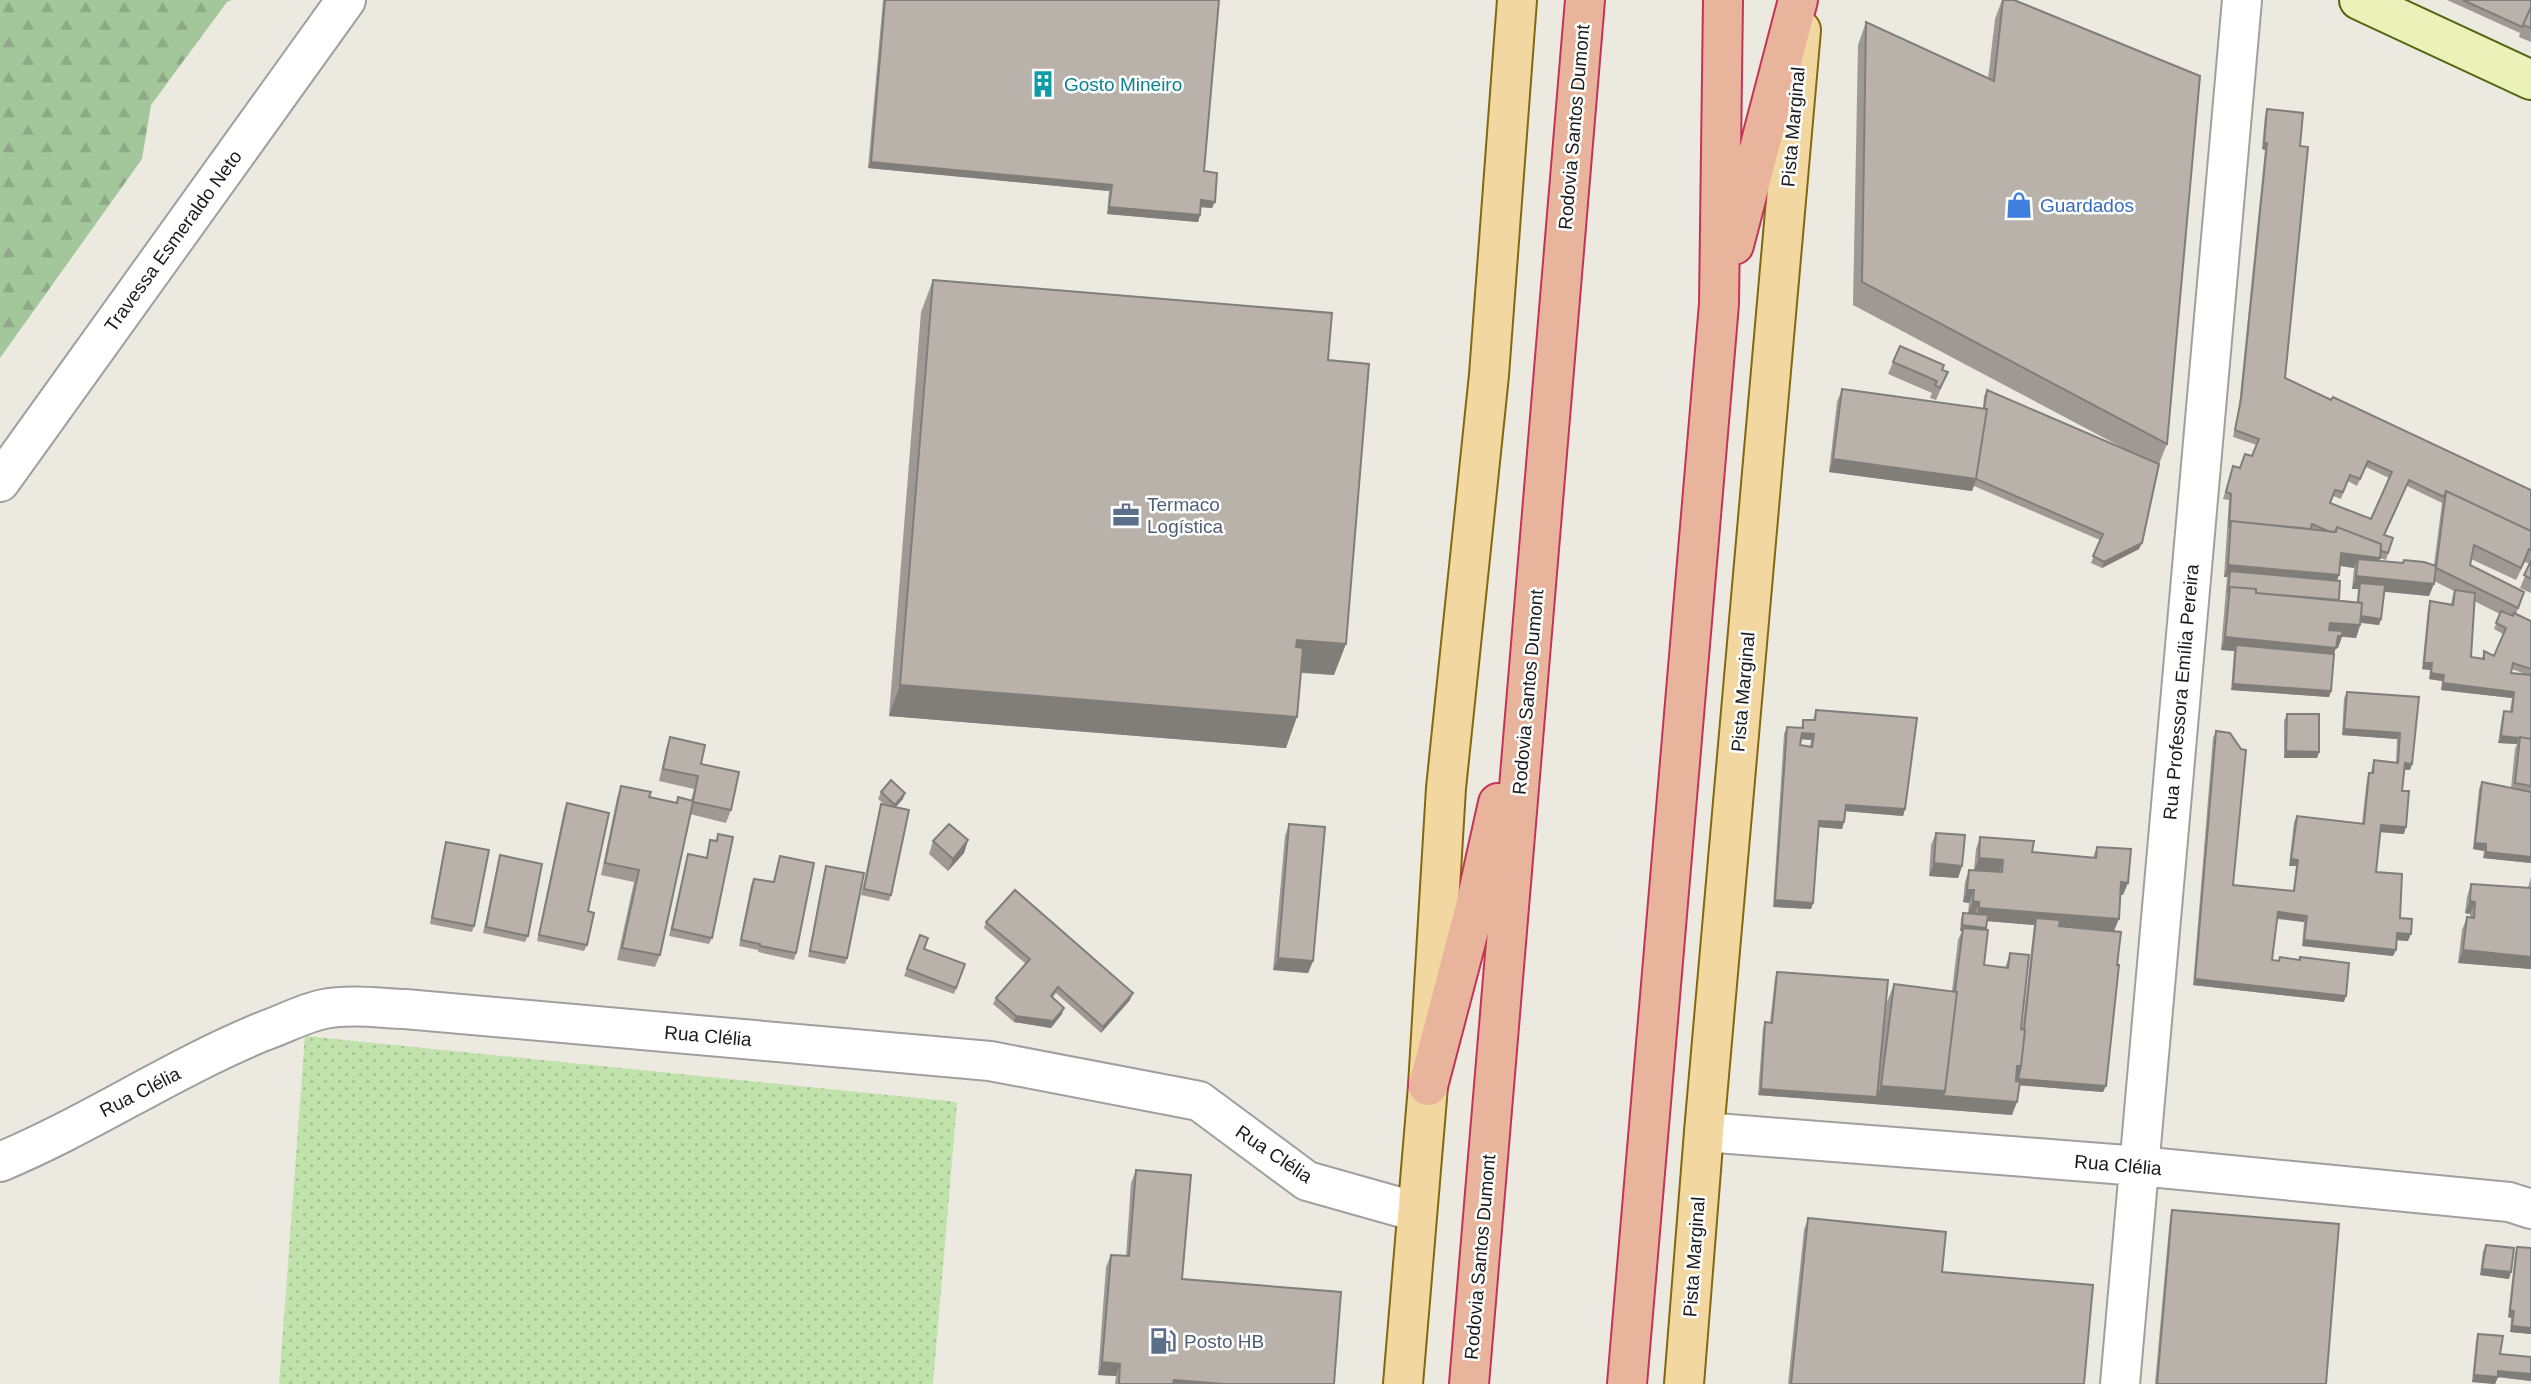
<svg xmlns="http://www.w3.org/2000/svg" width="2531" height="1384" viewBox="0 0 2531 1384" font-family="Helvetica,sans-serif">
<style>
.grass{fill:url(#grass-dots)}
.forest{fill:url(#forest-firs)}
.lines{fill:none;stroke-linecap:round;stroke-linejoin:round}
.minor-casing{stroke:#9f9f9f;stroke-width:42}
.secondary-casing{stroke:#54660f;stroke-width:42}
.primary-casing{stroke:#84680e;stroke-width:42}
.trunk-casing{stroke:#c43457;stroke-width:42}
.minor{stroke:#fff;stroke-width:38}
.secondary{stroke:#eaf2b9;stroke-width:38}
.primary{stroke:#f2d7a0;stroke-width:38}
.trunk{stroke:#e8b49c;stroke-width:38}
.wall{fill:#9e9993;fill-rule:evenodd}
.shaded-wall{fill:#817d78}
.building{fill:#b8b2ab;stroke:#817d78;stroke-width:2;fill-rule:evenodd}
.labels{text-anchor:middle;dominant-baseline:central;stroke-width:5;stroke-linejoin:round;paint-order:stroke}
.culture-label{font-size:19px;fill:#0d838f;stroke:#fff;text-anchor:start}
.street-label{font-size:19px;fill:#1b1b1b;stroke:#fff}
.shop-label{font-size:19px;fill:#366cbe;stroke:#fff;text-anchor:start}
.service-label{font-size:19px;fill:#4e5e75;stroke:#fff;text-anchor:start}
</style>
<defs>
<pattern id="grass-dots" width="8" height="8" patternUnits="userSpaceOnUse" patternTransform="scale(1.75)"><rect width="8" height="8" fill="#c1e2ab"/><path d="M2 2h.1M6 6h.1" fill="none" stroke="#a5c193" stroke-width="1.8" stroke-linecap="round"/></pattern>
<pattern id="forest-firs" width="22" height="20" patternUnits="userSpaceOnUse" patternTransform="scale(1.75)"><rect width="22" height="20" fill="#a3c79a"/><path d="M5 1l3.5 6h-7zM16 11l3.5 6h-7z" fill="#8caa84"/></pattern>
</defs>
<rect width="100%" height="100%" fill="#ece9e1"/>
<!-- grass -->
<path class="grass" d="M305,1036L957,1102L933,1384H279Z"/>
<!-- forest -->
<path class="forest" d="M0,0H232L227,2L151,105L142,159L0,358Z"/>
<g class="lines">
<defs>
<path id="minor" d="M0,482L346,0
M1704,1132L2139,1166L2509,1202L2531,1209
M0,1162C91,1124 173,1068 264,1031C284,1024 304,1013 324,1009C350,1004 379,1008 405,1009L990,1061L1199,1101L1307,1181L1417,1212
M2120,1384L2242,0"/>
<path id="secondary" d="M2359,0L2531,80"/>
<path id="primary" d="M1403,1384L1428,1086L1446,788L1489,375L1517,0
M1684,1384L1704,1132L1801,30"/>
<path id="trunk" d="M1734,245L1798,0
M1428,1086L1474,911L1498,803
M1469,1384L1585,0
M1627,1384L1719,304L1723,0"/>
</defs>
<!-- minor casing -->
<use href="#minor" class="minor-casing"/>
<!-- secondary casing -->
<use href="#secondary" class="secondary-casing"/>
<!-- primary casing -->
<use href="#primary" class="primary-casing"/>
<!-- trunk casing -->
<use href="#trunk" class="trunk-casing"/>
<!-- minor -->
<use href="#minor" class="minor"/>
<!-- secondary -->
<use href="#secondary" class="secondary"/>
<!-- primary -->
<use href="#primary" class="primary"/>
<!-- trunk -->
<use href="#trunk" class="trunk"/>
</g>
<!-- wall -->
<path class="wall" d="M883,0H1219L1204,171L1212,208L1201,207L1200,215L1198,222L1107,214L1109,191L868,168Z
M2002,0H2014L2167,444L2159,464L2139,549L2102,568L2091,563L2100,540L1974,486L1972,491L1829,472L1837,402L1842,389L1983,409L1984,396L1987,390L2123,448L1853,305L1858,45L1866,22L1988,79L1995,19Z
M2447,0H2531V42L2519,37L2520,33Z
M2267,109L2300,146L2285,378L2531,490V593L2520,588L2530,564L2525,562L2516,580L2471,559L2470,565L2524,592L2516,614L2531,621V863L2483,858L2484,851L2473,849L2479,789L2482,782L2511,788L2515,749L2517,744L2498,743L2502,717L2504,711H2510L2512,698L2441,690L2442,681L2429,679L2430,670L2422,669L2428,608L2430,601L2451,604L2454,591L2434,581L2429,596L2385,592L2381,619L2379,625L2361,623L2356,638L2342,637L2338,648H2336L2334,654L2331,691L2329,697L2231,690L2234,651L2221,650L2227,577H2224L2229,500L2223,499L2231,472L2240,468L2252,456L2257,445L2233,437L2239,406L2265,150L2262,149L2265,115ZM2366,467L2389,478L2371,519L2330,503L2333,496L2341,499L2348,481L2357,486ZM2407,486L2442,503L2434,565L2404,560L2402,563L2379,561L2380,558L2386,560L2393,538L2384,535ZM2340,566L2354,568L2352,589H2358L2357,602L2339,600L2337,581ZM2474,601L2500,614L2494,629L2503,634L2494,656L2484,651L2482,658L2471,657ZM2512,669L2525,674L2511,673Z
M933,280L1328,360L1334,675L1301,673L1286,748L889,716L921,312Z
M1893,362L1942,370L1948,372L1936,400L1930,398L1932,393L1888,374Z
M2347,692L2419,697L2412,764L2410,770H2404L2402,791L2404,834L2380,832L2376,872L2400,918L2408,941L2397,940L2396,950L2393,956L2302,946L2304,922L2277,919L2272,960L2279,961L2280,957L2299,960L2300,957L2344,1002L2193,985L2213,738L2216,731L2233,885L2293,891L2296,866H2289L2294,822L2297,816L2362,823L2367,779L2369,773H2371L2372,767L2374,760L2396,762L2397,739L2342,735L2344,698Z
M1816,710L1905,809L1903,816L1845,811L1844,822L1842,829L1819,827L1813,903L1811,909L1773,907L1784,734L1787,727L1801,728L1803,720H1813ZM1801,739L1811,740L1810,747L1800,745Z
M2287,714L2319,752L2317,758H2284V721Z
M670,737L701,764L731,810L726,823L690,814L660,955L655,967L617,960L634,882L601,875L617,798L621,786L649,797L676,803L678,797L691,800L694,789L659,781L666,749Z
M881,792L903,799L896,807L891,895L889,901L861,895L879,811L881,804L885,805L878,799Z
M567,803L588,911L587,945L584,951L537,941L564,810Z
M1289,824L1313,961L1308,973L1273,970L1285,836Z
M1936,833L1962,866L1958,878L1929,876L1931,845Z
M718,834L712,938L709,944L669,936L688,854L706,858L710,840L716,841Z
M1980,837L2032,852L2093,857L2097,847L2123,895H2120L2114,931L2103,1092L2019,1085L2012,1115L1758,1095L1763,1028L1765,1022L1770,1023L1775,978L1777,972L1882,1046L1887,1002L1894,984L1952,991L1958,940L1962,931H1960L1961,919L1963,913H1968L1969,903L1963,902L1965,882L1969,870H1974L1976,849ZM1987,921L2034,925L2022,1030L2021,1029L2010,953L2005,968L1984,965Z
M968,840L964,853L948,871L929,854L933,841Z
M446,842L474,926L472,932L430,924L444,848Z
M500,855L528,936L525,942L483,933L498,862Z
M780,856L796,953L794,960L758,952V950L739,946L751,885L754,879L773,882Z
M826,866L847,958L845,964L808,957L824,872Z
M2531,877V969L2458,963L2462,930L2467,917L2470,918V914L2465,913L2467,897L2471,884L2528,888Z
M986,922L1130,1000L1101,1033L1056,993L1053,997L1062,1014L1051,1028L1014,1022L993,1004L996,998L1026,964L984,928Z
M920,935L924,949L965,964L954,994L904,976Z
M1136,1170L1182,1279L1334,1384H1115L1116,1376L1098,1375L1106,1267L1111,1255L1126,1256L1131,1183Z
M2172,1210L2326,1384H2155L2170,1217Z
M1808,1218L1942,1272L2084,1384H1788L1804,1230Z
M2486,1245L2509,1279L2480,1275L2483,1251Z
M2517,1247L2531,1334L2510,1332L2511,1318L2508,1317L2515,1253Z
M2478,1334L2500,1354L2531,1357V1353V1381L2498,1377L2495,1384L2472,1382L2476,1340Z"/>
<!-- shaded-wall -->
<path class="shaded-wall" d="M2264,143H2267L2265,150L2262,149Z
M871,162L1112,185L1109,191L868,168Z
M1201,200L1215,202L1212,208L1199,207Z
M1109,207L1200,215L1198,222L1107,214Z
M1833,459L1976,479L1972,491L1829,472Z
M2142,543L2139,549L2102,568L2104,562Z
M2341,553L2380,558L2376,570L2358,559L2354,568L2336,565Z
M2228,565L2339,575L2335,587L2230,571L2227,577H2224Z
M2356,576L2434,584L2429,596L2360,589V583L2358,589H2352Z
M2359,616L2381,619L2379,625L2357,622Z
M2330,623L2360,625L2356,638L2342,636L2338,648H2334H2336L2331,660L2236,645L2234,651L2221,650L2225,637L2326,635Z
M1297,640L1346,644L1334,675L1285,671Z
M2424,663H2432L2430,670L2422,669Z
M2431,673L2444,675L2442,681L2429,679Z
M2443,683L2514,692L2512,698L2441,690Z
M2233,684L2331,691L2329,697L2231,690Z
M900,685L1297,717L1286,748L889,716Z
M2344,729L2400,733L2397,739L2342,735Z
M1802,733L1814,734L1811,740L1800,739Z
M2501,736L2519,738L2517,744L2498,743Z
M2286,751L2319,752L2317,758H2284Z
M2405,763L2412,764L2410,770L2403,769Z
M905,793L903,799L892,811L895,805Z
M1846,805L1905,809L1903,816L1844,811Z
M1819,821L1844,822L1842,829L1817,827Z
M2381,825L2406,827L2404,834L2379,832Z
M968,840L964,853L948,871L953,859Z
M2475,843L2486,844L2484,851L2473,849Z
M2486,852L2531,857V863L2483,858Z
M1979,858L2003,860L1999,873L1974,871Z
M2291,859L2298,860L2296,866H2289Z
M1934,863L1962,866L1958,878L1929,876Z
M2121,882L2128,883L2123,895H2117Z
M1967,890H1974L1969,903L1963,902Z
M1775,900L1813,903L1811,909L1773,907Z
M1973,901L1979,902L1975,914H1968Z
M2470,901L2475,902L2470,914L2465,913Z
M1979,908L2119,919L2114,931L2035,925L2036,918L2034,925L1974,920Z
M2278,912L2307,916L2304,922L2275,918Z
M1962,925L1986,928L1984,934L1963,928L1962,931H1960Z
M2397,933L2411,934L2408,941L2395,940Z
M2304,940L2396,950L2393,956L2302,946Z
M2463,950L2531,957V969L2458,963Z
M1278,958L1313,961L1308,973L1273,970Z
M2195,979L2346,996L2344,1002L2193,985Z
M1133,993L1130,1000L1101,1033L1103,1027Z
M1064,1008L1062,1014L1051,1028L1014,1022L1016,1016Z
M2017,1066H2021L2017,1078H2012Z
M2018,1079L2106,1086L2103,1092L2016,1085Z
M1881,1086L1945,1091L1939,1109L1758,1095L1761,1089L1877,1097Z
M1943,1096L2017,1102L2012,1115L1939,1109Z
M2482,1269L2511,1272L2509,1279L2480,1275Z
M2510,1311H2514L2511,1318L2508,1317Z
M2512,1326L2531,1328V1334L2510,1332Z
M1102,1362L1120,1364L1116,1376L1098,1375Z
M2498,1371L2531,1374V1381L2498,1377L2495,1384L2472,1382L2474,1375Z
M1174,1380L1224,1384H1172Z"/>
<!-- building -->
<path class="building" d="M885,0H1219L1204,171L1217,173L1215,202L1201,200L1200,215L1109,207L1112,185L871,162Z
M2003,0H2014L2200,76L2167,444L1862,282L1866,22L1994,81Z
M2463,0H2531V7L2522,27Z
M2531,7V28L2523,25Z
M2267,109L2303,113L2300,146L2308,147L2285,378L2331,400L2333,397L2531,490V531L2446,491L2444,497L2409,480L2384,535L2393,538L2388,553L2381,551V544L2337,527L2335,532H2330L2312,524L2311,529L2231,521L2229,527L2231,494L2226,492L2233,466L2240,468L2245,454L2252,456L2259,439L2235,430L2241,399L2267,143H2264ZM2368,461L2392,472L2371,519L2330,503L2335,490L2343,492L2350,475L2360,479Z
M933,280L1332,313L1328,360L1369,364L1346,644L1297,640L1296,647L1303,648L1297,717L900,685Z
M1900,346L1944,365L1942,370L1948,372L1940,388L1935,385L1937,381L1893,362Z
M1842,389L1987,409L1976,479L1833,459Z
M1987,390L2159,464L2142,543L2104,562L2093,556L2103,534L1976,479L1987,409H1984Z
M2446,491L2531,531V550L2529,549L2521,568L2474,545L2470,565L2524,592L2518,608L2436,568Z
M2231,521L2336,532L2337,527L2381,544L2380,558L2341,553L2339,575L2228,565Z
M2358,559L2403,563L2404,560L2424,562L2436,566L2434,584L2356,576Z
M2531,561V579L2524,575Z
M2230,571L2340,581L2339,600L2256,593V589L2230,587L2228,593Z
M2360,583L2385,585L2381,619L2361,616L2362,603L2358,602Z
M2230,587L2256,589V593L2362,603L2360,625L2330,623L2329,630L2342,631V636H2338L2336,648L2225,637Z
M2455,590L2475,593L2471,657L2484,659V651L2494,656L2506,628L2496,623L2501,611L2513,616L2514,613L2531,621V669L2513,663L2511,673L2531,675V672V739L2520,737L2519,738L2501,736L2504,711L2512,712L2514,692L2443,683L2444,675L2431,673L2432,663H2424L2430,601L2453,605Z
M2236,645L2334,654L2331,691L2233,684Z
M2347,692L2419,697L2412,764L2405,763L2402,791H2409L2406,827L2381,825L2376,872L2402,874L2400,918L2412,919L2411,934L2397,933L2396,950L2304,940L2307,916L2278,912L2272,960L2279,961L2280,957L2300,960V957L2349,963L2346,996L2195,979L2216,731L2230,733L2241,749L2246,750L2233,885L2294,891L2298,860L2291,859L2297,816L2364,824L2369,773H2373L2374,760L2398,763L2400,733L2344,729Z
M1816,710L1917,718L1905,809L1846,805L1844,822L1819,821L1813,903L1775,900L1787,727L1803,728V720H1815ZM1802,733L1814,734L1812,747L1800,745Z
M2287,714H2319V752L2286,751Z
M670,737L705,745L701,764L739,772L731,810L693,802L660,955L622,948L639,870L605,863L621,786L651,792L649,797L677,803L678,797L693,801L698,776L663,769Z
M2520,737L2531,739V786L2515,783Z
M891,780L905,793L895,805L881,792Z
M2482,782L2531,792V857L2486,852V844L2475,843Z
M567,803L609,813L588,911L594,913L587,945L539,935Z
M881,804L909,810L891,895L864,889Z
M949,824L968,840L953,859L933,841Z
M1289,824L1325,827L1313,961L1278,958Z
M1936,833L1965,835L1962,866L1934,863Z
M718,834L733,837L712,938L672,929L688,854L707,858L710,840L717,841Z
M1980,837L2034,841L2032,852L2096,858L2097,847L2131,849L2128,883L2121,882L2119,919L1979,908V902L1973,901L1974,890H1967L1969,870L2002,872L2003,860L1979,858Z
M446,842L489,850L474,926L432,918Z
M500,855L542,864L528,936L486,927Z
M780,856L814,863L796,953L760,946V944L741,940L754,879L774,882Z
M826,866L864,873L847,958L810,951Z
M2471,884L2531,888V957L2463,950L2467,917L2474,918L2475,902L2470,901Z
M1015,890L1133,993L1103,1027L1058,987L1051,996L1064,1008L1053,1021L1016,1016L996,998L1030,959L986,922Z
M1963,913L1988,915L1986,928L1962,925Z
M2036,918L2060,920L2059,926L2121,932L2117,965H2119L2106,1086L2018,1079L2021,1066L2025,1030H2024Z
M1963,928L1988,930L1984,965L2008,968L2010,953L2029,955L2021,1029L2025,1030L2021,1066H2017L2016,1081L2020,1082L2017,1102L1943,1096L1945,1091L1957,992L1955,991Z
M920,935L928,938L924,949L965,964L956,988L907,969Z
M1777,972L1888,980L1877,1097L1761,1089L1765,1022L1772,1023Z
M1894,984L1957,992L1945,1091L1881,1086Z
M1136,1170L1191,1175L1182,1279L1341,1292L1334,1384H1224L1174,1380L1173,1384H1119L1120,1364L1102,1362L1111,1255L1129,1256Z
M2172,1210L2339,1224L2326,1384H2157Z
M1808,1218L1946,1232L1942,1272L2093,1285L2084,1384H1791Z
M2486,1245L2514,1248L2511,1272L2482,1269Z
M2517,1247L2531,1248V1328L2512,1326L2514,1311H2510Z
M2478,1334L2503,1336L2500,1354L2531,1357V1374L2498,1371V1377L2474,1375Z"/>
<!-- icons -->
<defs>
<symbol id="building-bare" viewBox="-9 -9 18 18"><path d="M-4-6H4V6H1V3H-1V6H-4ZM-2.5-4.3h1.7v1.8h-1.7ZM.8-4.3h1.7v1.8H.8ZM-2.5-1h1.7V.8h-1.7ZM.8-1h1.7V.8H.8Z" fill="#0f9aa8" stroke="#fff" stroke-width="2.5" paint-order="stroke"/></symbol>
<symbol id="shop-bare" viewBox="-9 -9 18 18"><path d="M-5-2.5h2.3a2.7 3.5 0 0 1 5.4 0H5L5.5 6h-11ZM-1.5-2.5h3a1.5 2.3 0 0 0-3 0Z" fill="#3f7fe0" stroke="#fff" stroke-width="2.5" paint-order="stroke"/></symbol>
<symbol id="office-bare" viewBox="-9 -9 18 18"><path d="M-6-3h4V-5.5h4V-3h4V5H-6ZM-1-4.5V-3h2v-1.5ZM-6 0V1H6V0Z" fill="#5c6f8a" stroke="#fff" stroke-width="2.5" paint-order="stroke"/></symbol>
<symbol id="fuel-bare" viewBox="-9 -9 18 18"><path d="M-5.5-6h7V0h2V4h1.3V-2.5L3-4.5l.8-.8L6-3V5H2.5V1h-1V6h-7ZM-4.2-4.7v3.2H.2V-4.7Z" fill="#5c6f8a" stroke="#fff" stroke-width="2.5" paint-order="stroke"/></symbol>
</defs>
<g fill-rule="evenodd">
<use href="#building-bare" x="1024" y="65" width="38" height="38"/>
<use href="#shop-bare" x="2000" y="186" width="38" height="38"/>
<use href="#office-bare" x="1107" y="496" width="38" height="38"/>
<use href="#fuel-bare" x="1144" y="1322" width="38" height="38"/>
</g>
<g class="labels">
<!-- culture labels -->
<g class="culture-label">
<text x="1064" y="84">Gosto Mineiro</text>
</g>
<!-- street labels -->
<g class="street-label">
<text transform="translate(1574 127) rotate(-85)">Rodovia Santos Dumont</text>
<text transform="translate(1793 127) rotate(-85)">Pista Marginal</text>
<text transform="translate(173 241) rotate(-54)">Travessa Esmeraldo Neto</text>
<text transform="translate(1528 692) rotate(-85)">Rodovia Santos Dumont</text>
<text transform="translate(1743 692) rotate(-85)">Pista Marginal</text>
<text transform="translate(2181 692) rotate(-85)">Rua Professora Emília Pereira</text>
<text transform="translate(708 1036) rotate(5)">Rua Clélia</text>
<text transform="translate(140 1092) rotate(-27)">Rua Clélia</text>
<text transform="translate(1274 1154) rotate(34)">Rua Clélia</text>
<text transform="translate(2118 1165) rotate(5)">Rua Clélia</text>
<text transform="translate(1480 1257) rotate(-85)">Rodovia Santos Dumont</text>
<text transform="translate(1694 1257) rotate(-86)">Pista Marginal</text>
</g>
<!-- shop labels -->
<g class="shop-label">
<text x="2040" y="205">Guardados</text>
</g>
<!-- service labels -->
<g class="service-label">
<text x="1147" y="504">Termaco<tspan x="1147" dy="22">Logística</tspan></text>
<text x="1184" y="1341">Posto HB</text>
</g>
</g>
</svg>
